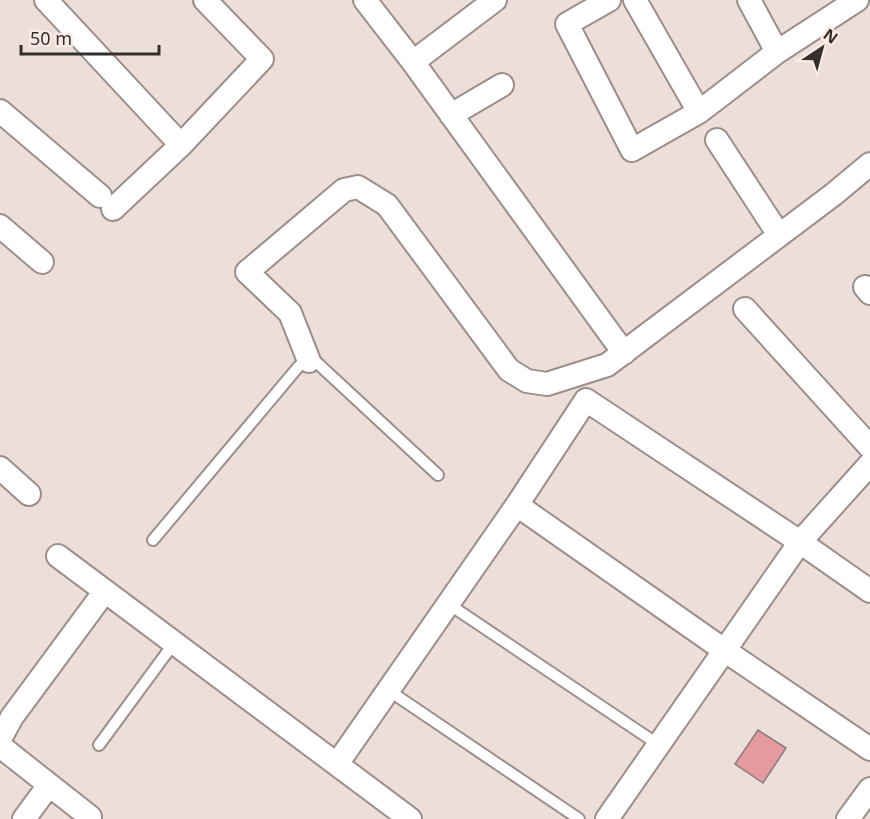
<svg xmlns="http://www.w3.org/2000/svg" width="870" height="819" viewBox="0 0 870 819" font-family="'Noto Sans',sans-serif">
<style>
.building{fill:#e49a9f;stroke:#897b7b;stroke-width:1.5}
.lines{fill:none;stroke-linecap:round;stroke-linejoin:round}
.service-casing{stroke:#9c8e8a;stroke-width:14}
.minor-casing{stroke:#9c8e8a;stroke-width:26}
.service{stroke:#fff;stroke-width:10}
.minor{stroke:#fff;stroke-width:22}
</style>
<rect width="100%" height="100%" fill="#ecded9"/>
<!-- building -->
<path class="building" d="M758,730L786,748L763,783L735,764Z"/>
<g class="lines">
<defs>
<path id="service" d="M153,540L299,366L306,361L314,360L438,475
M447,603L659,745
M388,690L579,819
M99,745L174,643"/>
<path id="minor" d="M46,0L181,145
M365,0L413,62L624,353
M609,0L567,24L632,150L699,112L777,52L857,0
M635,0L699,112
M749,0L777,52
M413,62L495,0
M0,111L100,196
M451,115L502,85
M717,140L779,235
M113,209L181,145L262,59L205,0
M0,226L42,262
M865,287L870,293
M745,309L870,447
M309,361L290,313L247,272L344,190L358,187L387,205L509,370L527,381L547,384L607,365L834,194L870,164
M0,468L29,494
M517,505L724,650L870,749
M58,556L410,819
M0,739L12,717L105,591
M0,746L90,817
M337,764L517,505L586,400L800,542L870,591
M24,819L49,785
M607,819L800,542L870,464
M848,819L870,789"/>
</defs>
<!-- service casing -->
<use href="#service" class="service-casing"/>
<!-- minor casing -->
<use href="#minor" class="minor-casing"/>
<!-- service -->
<use href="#service" class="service"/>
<!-- minor -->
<use href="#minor" class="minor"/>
</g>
<!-- north arrow -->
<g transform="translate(822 48) rotate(36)" stroke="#faebe6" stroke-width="4.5" paint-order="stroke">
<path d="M0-4.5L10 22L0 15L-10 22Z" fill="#342f2d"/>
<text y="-9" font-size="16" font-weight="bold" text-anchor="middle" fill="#342f2d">N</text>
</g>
<!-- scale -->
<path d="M21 45v9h138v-9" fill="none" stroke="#342f2d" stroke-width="3"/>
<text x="30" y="45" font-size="18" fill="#342f2d" stroke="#faebe6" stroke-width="4.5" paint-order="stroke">50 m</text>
</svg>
